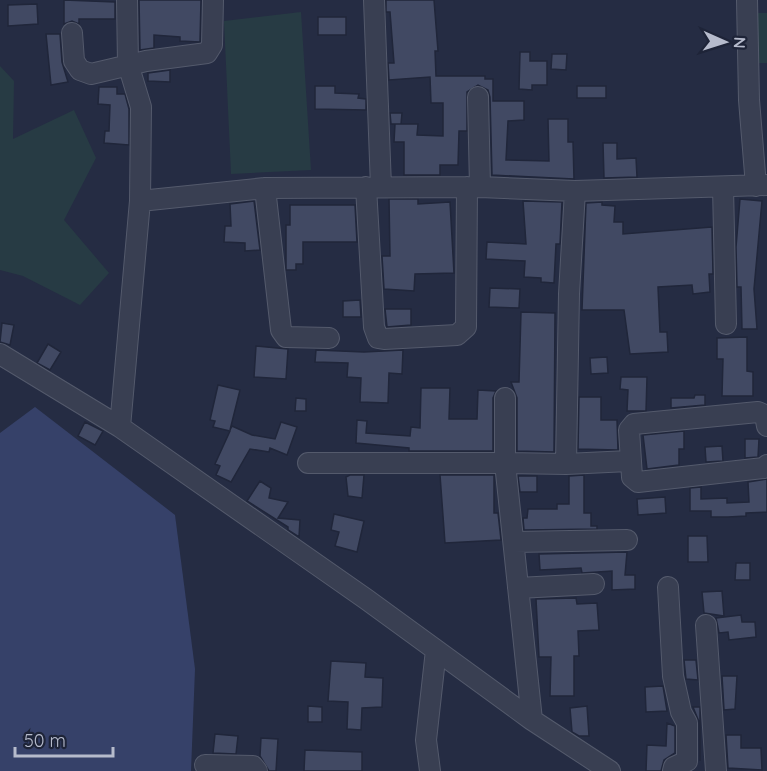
<svg xmlns="http://www.w3.org/2000/svg" width="767" height="771" viewBox="0 0 767 771" font-family="Quicksand,sans-serif">
<style>
.green{fill:#273b44}
.water{fill:#364169}
.building{fill:#414963;stroke:#20263a;stroke-width:1.5}
.lines{fill:none;stroke-linecap:round;stroke-linejoin:round}
.minor-casing{stroke:#545a6c;stroke-width:22}
.minor{stroke:#393f52;stroke-width:20}
</style>
<rect width="100%" height="100%" fill="#252c43"/>
<!-- green -->
<path class="green" d="M301,12L311,170L231,174L224,21Z
M752,13H767V63H753Z
M0,66L14,81L13,139L74,110L96,158L64,220L109,273L80,305L23,276L0,270Z"/>
<!-- water -->
<path class="water" d="M35,407L175,515L195,669L191,771H0V433Z"/>
<!-- building -->
<path class="building" d="M64,0L115,2V19H79V24L72,21L64,24Z
M139,0H201L200,42L180,41V37L154,35V48L140,50Z
M386,0H434L438,51H435L436,76H485V79H493V101H524V120L508,121L506,160L549,161L548,119H568V142H573L574,179L492,175L490,97L488,90L478,85L467,92V131H459L458,165H440V175H404V142H394L395,124H418L417,135L443,136V103H431L430,77L389,80L388,63H394L390,12H386Z
M37,4L38,24L8,26V5Z
M318,17H346V35H318Z
M46,34H60L62,62L68,82L51,85Z
M520,52H530V61H547V85H532V90L519,89Z
M552,54H567L566,70L551,69Z
M170,70V82L148,81V73Z
M315,86H335V93L359,94L358,98L366,99V110L315,109Z
M577,86H606V98H577Z
M99,87H117V94H125L129,109V145L104,143L105,131H109L110,105L98,104Z
M390,113H402L401,124H391Z
M603,143H617V159L636,158L637,177L604,178Z
M389,199H418V204L450,202L454,273L415,274L414,291L384,289L382,256H390Z
M740,199L762,201L754,289L757,329H742L741,287H737L736,247Z
M254,201L260,250L245,251V243L224,242L225,226H231L230,204Z
M523,201L562,202L560,244H556L554,283L541,282V278L524,277L525,261L486,259L487,242L526,244Z
M602,202V205L615,206L614,222H623V234L712,227L713,274H709L710,292L693,294L692,285L658,287L660,332H667L668,352L630,354L624,310H582L586,203Z
M290,205H355L357,242H303V264H296V270H286V225H290Z
M490,288L520,289L519,308L489,307Z
M360,300L361,317H343V301Z
M385,309H411V325L387,327Z
M521,312L555,313L554,452L517,451V398L511,382H519Z
M2,323L14,325L10,345L0,342Z
M747,337V371L753,372V396H722L723,359H717V338Z
M48,344L61,352L50,370L37,363Z
M256,346L288,349L286,379L254,377Z
M316,350L364,352L403,350L402,374L389,373L388,403L360,402L361,378L347,377L348,363L315,362Z
M607,357L608,373L591,374L590,358Z
M621,377H647L646,411H627L628,390L620,389Z
M218,385L240,390L230,430L232,426L252,435L275,439L281,422L297,427L287,455L270,448L269,452L250,449L231,482L216,475L220,466L215,464L230,431L213,427L215,421L210,420Z
M421,388H450L449,419H477L478,390L496,391L493,398V451H409V448L356,443L357,420L367,421L366,433L410,436L411,427L420,428Z
M695,395H705V405L671,408V398H694Z
M579,397H601V420H617L618,450L578,449Z
M296,398L306,399V411H295Z
M85,422L103,431L95,445L78,436Z
M684,431V449H679V465L647,469L643,435Z
M745,439H759L758,457L745,458Z
M722,446L723,461L706,462L705,447Z
M350,475H364L362,498L348,496L346,477Z
M440,475H494V513H498L501,540L445,543Z
M584,475V513H591V526H597V529L524,530L523,518H527L528,509H557V504H569V476Z
M518,476H537V492H520Z
M767,479V512L746,513V516L728,517H711V511H690V488L701,487V499L727,498V503L749,502L748,482Z
M260,481L271,488L269,498L288,502L278,518L300,520L299,537L288,530V527L247,501Z
M665,497L666,513L638,515L637,499Z
M334,514L364,521L357,552L335,546L339,532L331,530Z
M688,536H707L708,562H688Z
M627,552L625,575H635V589L612,590V571L582,573L581,568L540,570L539,554Z
M736,563H750V580H735Z
M722,591L724,616L704,613L702,592Z
M576,598L577,604L597,603L599,630L578,631L579,656H574V696H550L551,657H539L536,599Z
M741,615L742,622H755L756,637L729,640L728,632L719,633L716,618Z
M684,660H696L698,680L686,679Z
M331,661L366,663L365,677L383,678L382,707L362,708L361,730L347,729L348,702L328,701Z
M722,676H737L735,709L724,710Z
M663,686L667,711L646,712L645,687Z
M308,706L322,707V722H308Z
M587,706L589,736H579L572,732L570,708Z
M693,707H700V761L699,722Z
M667,723L675,726V753L664,760L661,771H646L647,745L666,746Z
M215,734L238,736L236,754L213,753Z
M726,735H741V748H761L762,770L728,768Z
M261,738L278,739L276,771H269L260,756Z
M305,750L362,752V771H304Z"/>
<g class="lines">
<defs>
<path id="minor" d="M374,0L381,187
M747,0L749,100L756,186
M72,33L74,61L80,70L91,74L146,61L207,53L212,45L213,0
M478,97L480,187
M366,187L374,327L378,338L384,339L457,335L466,327L467,187
M723,187L726,324
M265,188L281,330L286,337L329,338
M140,201L265,188L480,187L575,191L767,185
M0,354L120,427L366,599L532,720L610,771
M767,426L765,415L758,412L634,424L629,430L632,477L638,482L764,468L767,465
M120,427L140,201L141,107L128,64L127,0
M308,463H505V398
M566,464L629,461
M514,542L627,540
M668,587L673,676L681,712L687,723V761L674,767L673,771
M518,588L594,584
M706,625L716,771
M532,720L505,463L566,464L569,294L575,191
M205,765L253,766L257,771
M430,771L426,740L436,650"/>
</defs>
<!-- minor casing -->
<use href="#minor" class="minor-casing"/>
<!-- minor -->
<use href="#minor" class="minor"/>
</g>
<!-- north arrow -->
<g transform="translate(725 42) rotate(93)" stroke="#1e2438" stroke-width="4.5" paint-order="stroke">
<path d="M0-4.5L10 22L0 15L-10 22Z" fill="#b6bbcc"/>
<text y="-9" font-size="16" font-weight="bold" text-anchor="middle" fill="#b6bbcc">N</text>
</g>
<!-- scale -->
<path d="M15 747v9h98v-9" fill="none" stroke="#b6bbcc" stroke-width="3"/>
<text x="24" y="747" font-size="18" fill="#b6bbcc" stroke="#1e2438" stroke-width="4.5" paint-order="stroke">50 m</text>
</svg>
